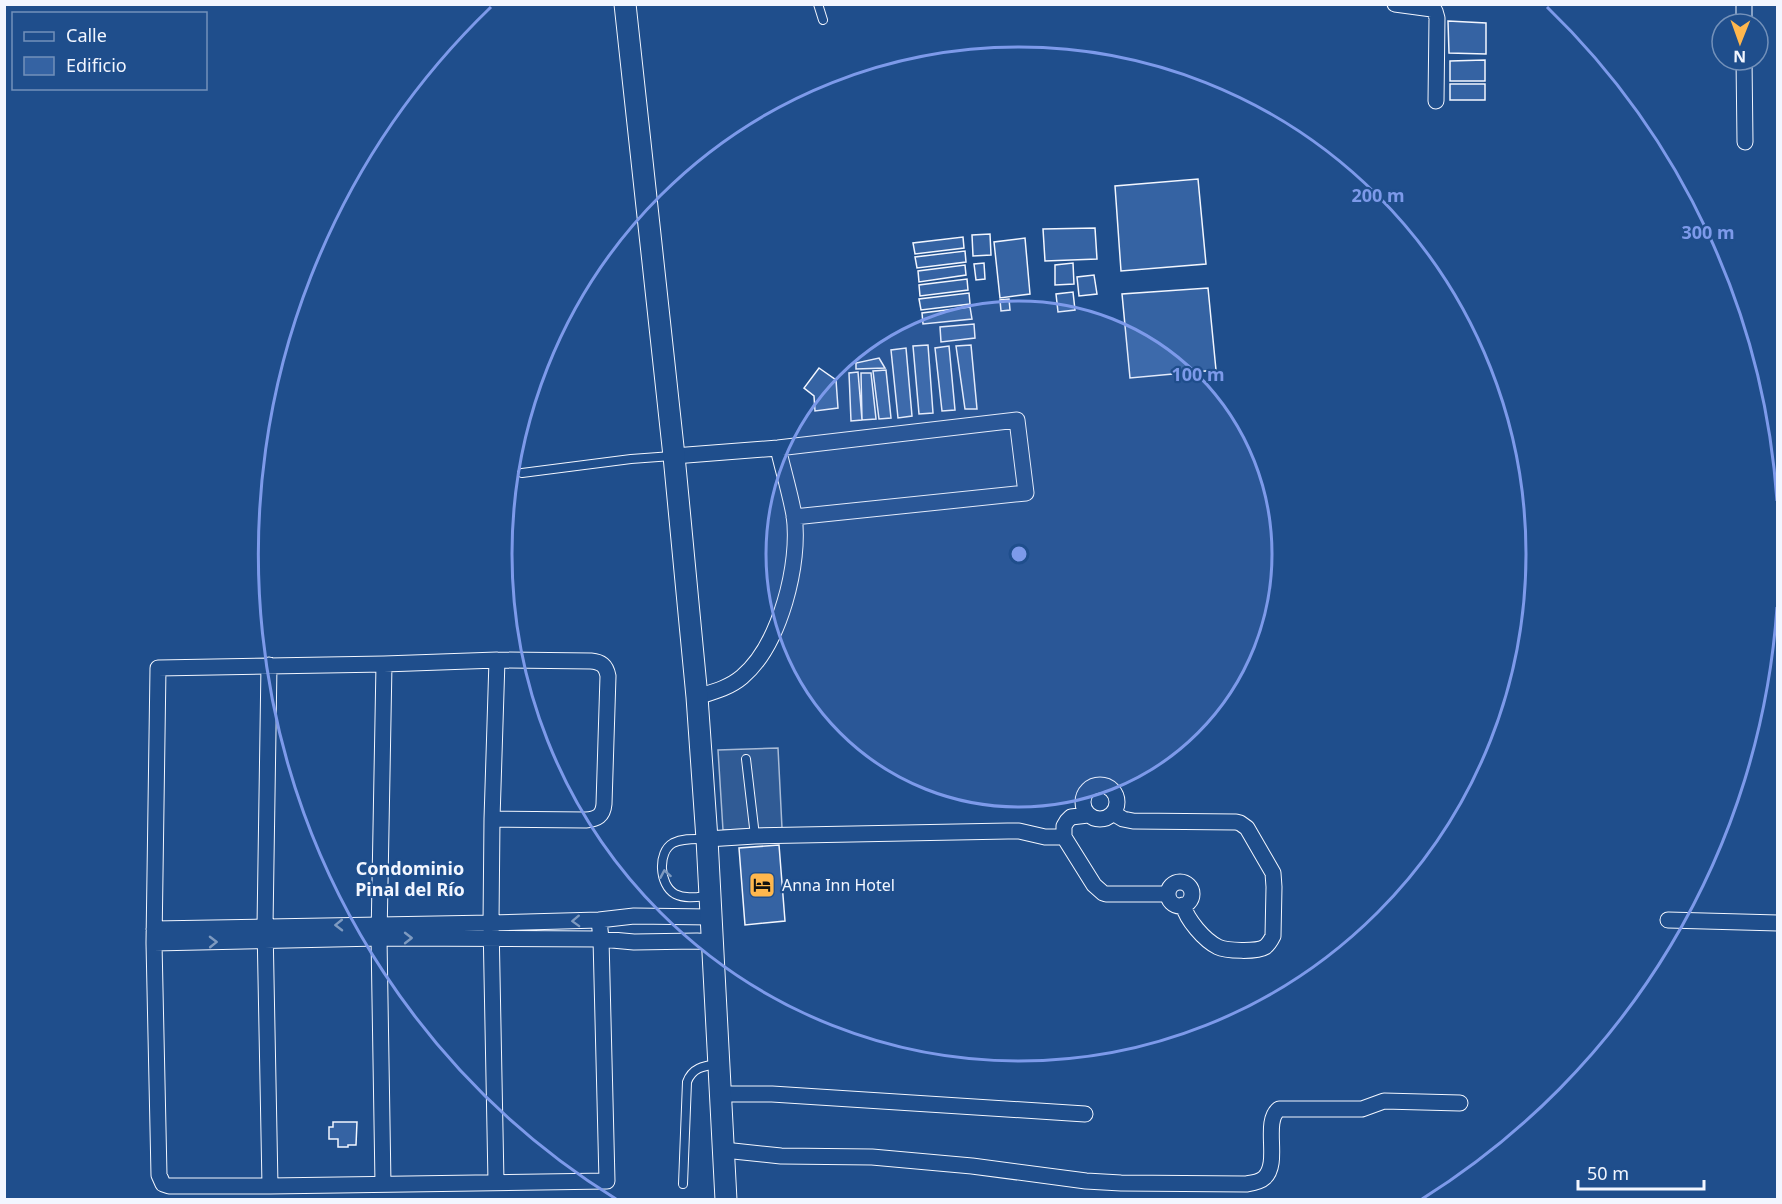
<svg xmlns="http://www.w3.org/2000/svg" width="1782" height="1204" viewBox="0 0 1782 1204" font-family="'Noto Sans',sans-serif">
<style>
.built{fill:#305b95;stroke:#a8bbd7;stroke-width:1.5}
.building{fill:#3563a3;stroke:#f2f6ff;stroke-width:1.5}
.lines{fill:none;stroke-linecap:round;stroke-linejoin:round}
.lane-casing{stroke:#f2f6ff;stroke-width:10}
.street-casing{stroke:#f2f6ff;stroke-width:17}
.secondary-casing{stroke:#f2f6ff;stroke-width:23}
.lane{stroke:#1f4e8c;stroke-width:8}
.street{stroke:#1f4e8c;stroke-width:15}
.secondary{stroke:#1f4e8c;stroke-width:21}
.oneway{stroke:#7e9ac0}
.ring{fill:none;stroke:#7d9aea;stroke-width:3}
.labels{text-anchor:middle;dominant-baseline:central;stroke-width:4.5;stroke-linejoin:round;paint-order:stroke}
.poi-label{font-size:16px;fill:#f2f6ff;stroke:#1f4e8c;text-anchor:start}
.neighbourhood-label{font-size:18px;font-weight:bold;fill:#f2f6ff;stroke:#1f4e8c}
.centre{fill:#7d9aea;stroke:#1f4e8c;stroke-width:3}
.ring-label{font-size:18px;text-anchor:middle;font-weight:bold;fill:#7d9aea;stroke:#1f4e8c;stroke-width:4.5;stroke-linejoin:round;paint-order:stroke}
</style>
<rect width="100%" height="100%" fill="#1f4e8c"/>
<!-- built -->
<path class="built" d="M778,748L782,828L723,830L718,750Z"/>
<!-- building -->
<path class="building" d="M1448,21L1486,23V54L1449,53Z
M1485,60V81H1450V61Z
M1450,84H1485V100H1450Z
M1198,179L1206,264L1121,271L1115,186Z
M1095,228L1097,259L1045,261L1043,229Z
M990,234L991,255L973,256L972,235Z
M963,237L964,248L915,254L913,243Z
M1025,238L1030,294L1000,298L994,242Z
M965,251L966,262L917,268L915,257Z
M984,263L985,279L976,280L974,264Z
M1073,263L1074,284L1055,285V265Z
M965,265L966,275L919,282L918,271Z
M1094,275L1097,294L1079,296L1077,277Z
M967,279L968,290L920,296L919,285Z
M1208,288L1216,370L1130,378L1122,294Z
M1073,292L1075,310L1058,312L1056,294Z
M969,293L970,304L921,310L919,299Z
M1009,299L1010,310L1001,311L1000,300Z
M970,307L972,319L923,324L922,313Z
M974,324L975,338L941,342L940,327Z
M928,345L933,413L919,414L913,346Z
M971,345L977,409H965L956,346Z
M949,346L955,410L942,411L935,348Z
M906,348L912,416L898,418L891,350Z
M879,358L885,368L856,369V363Z
M819,368L836,380L838,408L815,411L814,396L804,388Z
M886,370L891,418L879,419L873,371Z
M858,372L862,420L851,421L849,373Z
M861,373H871L876,419L862,420Z
M779,845L785,921L745,925L739,848Z
M333,1122H357L356,1145H348V1147H338V1139H329V1127H333Z"/>
<g class="lines">
<defs>
<path id="lane" d="M818,4L823,20
M522,473L631,459L672,456
M746,759L755,836
M706,839C695,839 683,838 673,843C657,852 659,885 675,894C685,899 697,897 708,896
M683,1184L687,1082C692,1068 703,1066 717,1064"/>
<path id="street" d="M1395,4L1432,9L1435,11L1437,18L1436,101
M1744,4V24
M1744,60L1745,142
M674,456L778,448L1017,420L1026,493L794,517
M269,665L265,926L270,1186
M697,697C713,692 729,688 742,677C780,645 801,563 794,515C790,493 783,470 778,448
M1083 802a17 17 0 1 1 34 0a17 17 0 1 1-34 0Z
M1113,813L1123,819L1133,821L1236,822L1240,823L1247,828L1273,873L1274,887L1273,936C1271,940 1269,944 1265,947C1257,952 1226,951 1218,947C1204,940 1187,920 1183,905
M1088,815L1071,817L1067,821L1064,826V837L1094,885L1103,893L1106,894H1168
M492,819L586,820C597,819 603,816 604,804L608,676C606,665 601,662 591,661L497,660L384,664L158,668L154,943L159,1175L163,1184L169,1186H270L607,1181L601,939L599,920
M707,839L755,836L1008,831H1019L1045,837H1064
M1168 894a12 12 0 1 1 24 0a12 12 0 1 1-24 0Z
M1668,920L1778,923
M154,929L491,923L599,920L634,916L711,917
M154,943L379,938L601,939L634,942L697,941L712,942
M721,1094H772L1085,1114
M724,1150L781,1156L872,1157L972,1166L1086,1181L1121,1183L1246,1184C1252,1183 1260,1182 1264,1178C1281,1163 1262,1122 1279,1109H1362L1384,1101L1460,1103
M496,1182L491,923L492,819L497,660
M383,1184L379,938L384,664"/>
<path id="secondary" d="M625,4L674,456L697,697L707,839L726,1200"/>
</defs>
<!-- lane casing -->
<use href="#lane" class="lane-casing"/>
<!-- street casing -->
<use href="#street" class="street-casing"/>
<!-- secondary casing -->
<use href="#secondary" class="secondary-casing"/>
<!-- lane -->
<use href="#lane" class="lane"/>
<!-- street -->
<use href="#street" class="street"/>
<!-- secondary -->
<use href="#secondary" class="secondary"/>
</g>
<!-- one-way arrows -->
<defs><path id="oneway-chevron" d="M-2-3.5L2.5 0L-2 3.5" fill="none" stroke-width="1.6" stroke-linecap="round" stroke-linejoin="round" transform="scale(1.5)"/></defs>
<g class="oneway">
<use href="#oneway-chevron" transform="translate(665 874) rotate(-100)"/>
<use href="#oneway-chevron" transform="translate(576 921) rotate(178)"/>
<use href="#oneway-chevron" transform="translate(339 925) rotate(179)"/>
<use href="#oneway-chevron" transform="translate(408 938)"/>
<use href="#oneway-chevron" transform="translate(213 942) rotate(-1)"/>
</g>
<!-- distance rings -->
<circle cx="1019" cy="554" r="253" fill="#7d9aea" fill-opacity=".12"/>
<g class="ring">
<circle cx="1019" cy="554" r="253"/>
<circle cx="1019" cy="554" r="507"/>
<path d="M1777 607A760 760 0 0 1 1422 1199M616 1199A760 760 0 0 1 491 7M1547 7A760 760 0 0 1 1777 501"/>
</g>
<!-- icons -->
<defs>
<symbol id="hotel-square" viewBox="-11 -11 22 22"><rect x="-9" y="-9" width="18" height="18" rx="4" fill="#ffb74d" stroke="#1f4e8c"/><path d="M-6-4.5h1.5V1H6V5H4.5V3h-9V5H-6ZM-4 0a1.8 1.8 0 1 1 3.6 0ZM.5 0V-2.5h3Q6-2.5 6 0Z" fill="#111"/></symbol>
</defs>
<g fill-rule="evenodd">
<use href="#hotel-square" x="747" y="870" width="30" height="30"/>
</g>
<g class="labels">
<!-- poi labels -->
<g class="poi-label">
<text x="782" y="885">Anna Inn Hotel</text>
</g>
<!-- neighbourhood labels -->
<g class="neighbourhood-label">
<text x="410" y="868">Condominio<tspan x="410" dy="21">Pinal del Río</tspan></text>
</g>
</g>
<circle cx="1019" cy="554" r="9" class="centre"/>
<g class="ring-label">
<text x="1378" y="202">200 m</text>
<text x="1708" y="239">300 m</text>
<text x="1198" y="381">100 m</text>
</g>
<!-- border -->
<rect width="1782" height="1204" fill="none" stroke="#f2f6ff" stroke-width="12"/>
<!-- legend -->
<rect x="12" y="12" width="195" height="78" fill="#1f4e8c" stroke="#7391ba" stroke-width="1.5"/>
<rect x="24" y="32" width="30" height="9" fill="#1f4e8c" stroke="#7391ba" stroke-width="1.5"/>
<text x="66" y="42" font-size="18" fill="#f2f6ff">Calle</text>
<rect x="24" y="57" width="30" height="18" fill="#3563a3" stroke="#7391ba" stroke-width="1.5"/>
<text x="66" y="72" font-size="18" fill="#f2f6ff">Edificio</text>
<!-- north arrow -->
<g transform="translate(1740 42) rotate(181)"><circle r="28" fill="#1f4e8c" stroke="#7391ba" stroke-width="1.5"/>
<path d="M0-4.5L10 22L0 15L-10 22Z" fill="#ffb74d"/>
<text y="-9" font-size="16" font-weight="bold" text-anchor="middle" fill="#f2f6ff">N</text>
</g>
<!-- scale -->
<path d="M1578 1180v9h126v-9" fill="none" stroke="#f2f6ff" stroke-width="3"/>
<text x="1587" y="1180" font-size="18" fill="#f2f6ff" stroke="#1f4e8c" stroke-width="4.5" paint-order="stroke">50 m</text>
</svg>
